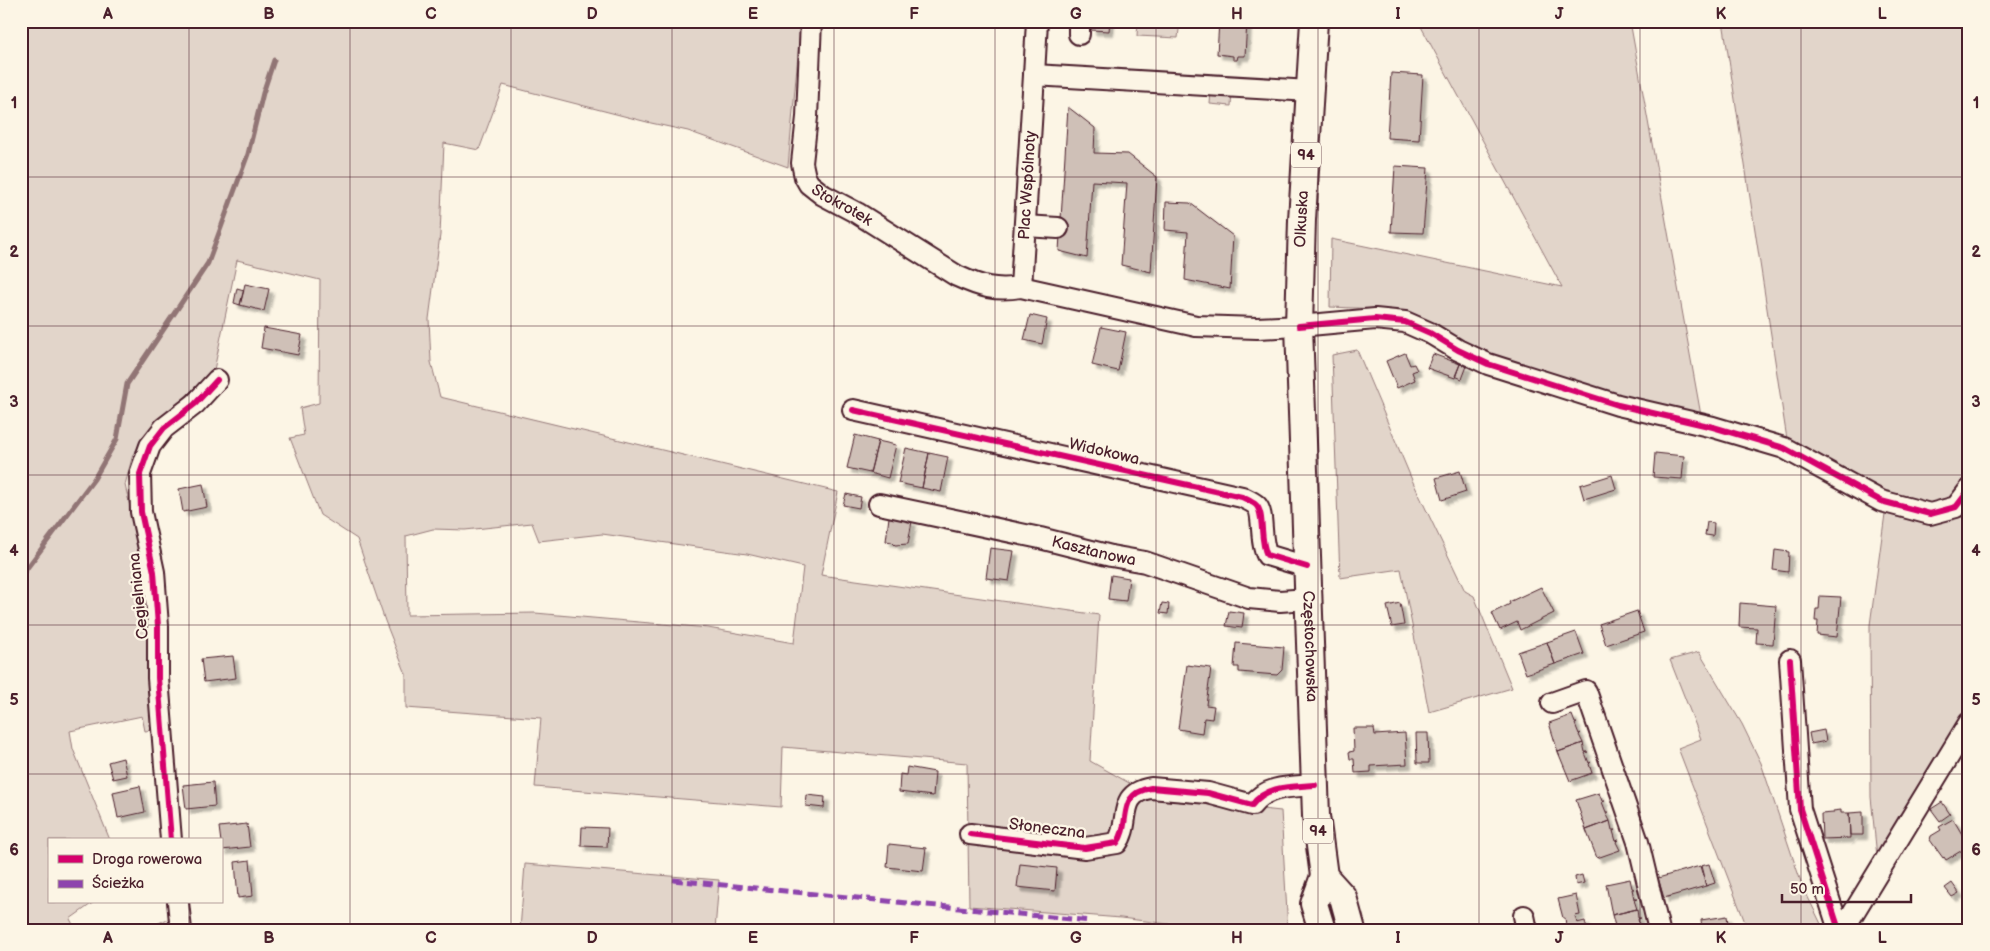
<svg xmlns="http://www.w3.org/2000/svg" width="1990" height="951" viewBox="0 0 1990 951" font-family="'Balsamiq Sans',sans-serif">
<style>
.green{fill:#e2d5ca;stroke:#967a7a;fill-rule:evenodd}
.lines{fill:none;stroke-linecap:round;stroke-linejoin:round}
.stream{stroke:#917474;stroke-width:5}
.building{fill:#cfc0b7;stroke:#4a1f2b;filter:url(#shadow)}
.minor-casing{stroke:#4a1f2b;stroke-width:24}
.major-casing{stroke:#4a1f2b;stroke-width:30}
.minor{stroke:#fcf5e5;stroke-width:20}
.major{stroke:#fcf5e5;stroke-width:26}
.quiet{stroke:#8e44ad;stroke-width:5;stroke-dasharray:10 5;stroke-linecap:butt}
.cycleway-casing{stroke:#fcf5e5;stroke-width:9}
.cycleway{stroke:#d6006c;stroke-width:6}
.grid{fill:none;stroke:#4a1f2b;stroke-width:1;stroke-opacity:0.55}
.labels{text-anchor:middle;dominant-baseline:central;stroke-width:4.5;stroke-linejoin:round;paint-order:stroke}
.shield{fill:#fcf5e5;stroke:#7f5f63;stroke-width:1}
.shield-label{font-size:15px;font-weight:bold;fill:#4a1f2b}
.street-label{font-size:16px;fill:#4a1f2b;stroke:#fcf5e5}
.neatline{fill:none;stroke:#4a1f2b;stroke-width:2}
.grid-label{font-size:16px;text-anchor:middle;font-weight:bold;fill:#4a1f2b}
</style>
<defs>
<filter id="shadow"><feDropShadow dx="4.5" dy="4.5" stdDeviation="1" flood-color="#0004"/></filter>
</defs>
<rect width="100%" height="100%" fill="#fcf5e5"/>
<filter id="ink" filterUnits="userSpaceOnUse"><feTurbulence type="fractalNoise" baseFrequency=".02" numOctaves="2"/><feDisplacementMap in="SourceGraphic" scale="10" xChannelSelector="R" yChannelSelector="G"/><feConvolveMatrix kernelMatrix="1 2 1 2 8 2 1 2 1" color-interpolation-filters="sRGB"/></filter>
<g filter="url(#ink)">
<!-- green -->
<path class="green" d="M21,21H801L788,167L688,131L651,123L503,85L479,150L444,143L440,235L429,319L431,362L440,397L838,492L821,575L1099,615L1090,761L1156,798L1281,811L1288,930H1216L1121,918L969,906L967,763L783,747L781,807L535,787L541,718L406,708V674L385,621L357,539L320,515L290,438L304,435L300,408L319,403L320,280L237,260L214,370L163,417L133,454L125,485L146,576L153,730L145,731L142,716L70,731L73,749L110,840H49V902H94L70,919L76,930H21ZM532,523L539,541L602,534L747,554L803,567L794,643L708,628L535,613L407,615L406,536L433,529L465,530Z
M1138,21H1180L1178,38L1137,36Z
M1418,21H1630L1702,421L1532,371L1471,346L1422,317L1381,309L1330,307L1331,239L1562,287Z
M1723,21H1969V729L1879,877L1871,797L1870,625L1887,499L1788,446Z
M1211,91L1232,93L1231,106L1210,104Z
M1357,350L1412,480L1465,591L1474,596L1512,688L1429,712L1401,569L1340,578L1332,355Z
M1699,652L1742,724L1761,763L1802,885L1824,930H1748L1678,748L1701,739L1670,660Z
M525,864L719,880L715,930H520Z
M172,917V930H143Z"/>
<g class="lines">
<!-- stream -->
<path class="stream" d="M21,576L94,479L117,439L127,384L208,263L248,154L263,93L274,60"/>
</g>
<!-- building -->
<path class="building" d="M1092,21H1110L1109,31L1091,30Z
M1219,21H1247L1245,56H1238L1237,60H1233V56L1217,54Z
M1391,73L1423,75L1419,140L1387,138Z
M1068,107L1095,128L1094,153L1128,154L1157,177L1151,272L1121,265L1127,183L1092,181L1087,258L1059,251Z
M1395,166L1428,168L1423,233L1391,232Z
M1166,202L1190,203L1233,236L1230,289L1185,280L1188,232L1165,230Z
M245,284L269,289L264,311L240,305Z
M237,288L244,290L240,305L234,303Z
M1030,315L1047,319L1042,344L1024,340Z
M1101,327L1126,332L1118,371L1092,365Z
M264,328L302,335L298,355L261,348Z
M1405,353L1410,365L1414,364L1417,370L1412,372L1415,380L1397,388L1386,361Z
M1433,354L1460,364L1455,378L1427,368Z
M1460,364L1467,366L1462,379L1455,376Z
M855,435L878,441L870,473L847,468Z
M878,441L896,445L888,478L870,473Z
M906,448L929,453L922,488L898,483Z
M929,453L948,457L941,492L922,488Z
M1655,453L1684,456L1682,479L1653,477Z
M1460,471L1466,492L1442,500L1436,478Z
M1612,475L1616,489L1584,499L1580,485Z
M203,484L207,507L183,512L179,489Z
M846,494L861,497L859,508L843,505Z
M889,517L912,521L908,544L895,545L892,542L886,541Z
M1707,522L1714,523L1713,536L1705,535Z
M990,548L1014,551L1009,581L986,578Z
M1775,550L1789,552L1788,572L1773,570Z
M1111,575L1129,578L1126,601L1108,599Z
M1541,587L1554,613L1520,630L1517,622L1500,630L1492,613L1510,604L1509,602Z
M1820,596L1841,597L1837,637L1817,635L1818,621H1815L1816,609H1819Z
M1162,603L1169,604L1168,614L1160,613Z
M1400,603L1404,625L1392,627L1387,606Z
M1740,603L1776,606L1773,644L1756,643L1757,628L1739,627Z
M1229,611L1244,613L1242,628L1226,626Z
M1637,611L1644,632L1606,645L1599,624Z
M1576,632L1584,654L1555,664L1547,642Z
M1547,642L1555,664L1526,674L1518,652Z
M1236,643L1284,647L1282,670L1277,675L1239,672V667H1234Z
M233,656L236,678L204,682L201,659Z
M1187,665L1211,668L1206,705L1214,706L1212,719L1204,718L1202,733L1178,729Z
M1572,715L1575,723H1577L1575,724L1579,734L1581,733L1579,735L1583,743L1558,752L1549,723Z
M1353,728H1374L1375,735L1405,733L1407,764L1371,766V772L1355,773L1354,759H1350L1349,752L1354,751Z
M1824,730L1826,741L1811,744L1809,733Z
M1416,733H1428L1429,763H1417Z
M1583,743L1585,752H1588L1585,753L1589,763L1591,762L1589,764L1592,773L1570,781L1558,752Z
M123,758L127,776L113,779L108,762Z
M907,767L935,772L933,796L899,792L900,774L906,775Z
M213,782L215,806L186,809L183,785Z
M140,786L145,812L118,818L113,792Z
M1599,793L1602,801H1605L1602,802L1606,812H1609L1606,813L1610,821L1586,830L1576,800Z
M807,795L825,797L824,808L806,806Z
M1942,802L1950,814L1940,821L1931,809Z
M1841,810V813H1849L1850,838L1822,839L1821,814L1833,813V811Z
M1863,812V835H1850L1849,813Z
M1953,819L1969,846L1946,860L1944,857L1943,858L1930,840L1931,836L1941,830L1939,827Z
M1610,821L1612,830H1615L1613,831L1616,841L1619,840L1616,842L1620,850L1597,858L1586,830Z
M247,824L250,847L222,850L219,827Z
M582,827L608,828L607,847L581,846Z
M1968,829L1969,831V843L1962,833Z
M889,844L926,848L923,871L887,867Z
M250,860L253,896L238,898L235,862Z
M1020,864L1057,868L1055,891L1017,887Z
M1709,864L1715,883L1706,886L1701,866Z
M1700,866L1706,886L1664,898L1658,878Z
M1582,875L1584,883L1576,885L1575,877Z
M1630,879L1632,888L1634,889H1632L1634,899H1637L1634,900L1637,909L1612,915L1606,884Z
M1952,883L1959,893L1952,897L1945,888Z
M1576,895L1580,915L1575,916L1577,923L1585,921L1587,930H1562L1561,926L1566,925L1565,918H1563L1558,899Z
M1637,909L1638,918H1641L1638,919L1640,929L1643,930H1616L1612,915Z
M1727,916L1729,930H1702L1701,920Z
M1068,925L1088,926V930H1068Z
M1509,925V930H1453Z"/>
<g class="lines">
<defs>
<g id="minor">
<path id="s1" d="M811,21L807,117L802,163L805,177L809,184L823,195L857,213L957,276C981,287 995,291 1021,287L1196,326L1257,328L1299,326L1375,319L1405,322L1430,333L1458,350L1488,364L1618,405L1713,427L1784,448L1881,501L1930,514L1956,507L1969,490"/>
<path d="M1079,34V21"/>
<path d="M1034,75L1037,21"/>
<path d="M1025,226L1058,228"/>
<path id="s2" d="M1021,287L1034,75L1310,91"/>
<path d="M853,410L1242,497C1246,499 1253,502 1256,505C1265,513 1259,540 1267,555L1307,567"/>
<path id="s3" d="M879,504L1040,538L1111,556L1145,562L1249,598L1280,601L1308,599"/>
<path d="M1790,660L1800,809L1839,930"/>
<path d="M1552,703L1586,691L1638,842L1659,930"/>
<path d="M970,834L1085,848L1117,843C1132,823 1115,794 1151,788L1208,793L1252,805C1267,785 1292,787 1315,785"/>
<path d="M171,840L158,678V626L154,572L141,512L140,474L150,446L164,428L195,404L217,380"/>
<path d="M178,902L181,930"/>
<path d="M1524,916L1527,930"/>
<path d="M1843,930L1969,723"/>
</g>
<g id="major">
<path id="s4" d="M1314,21L1302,220L1299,326L1316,816L1324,876L1314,904L1322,930"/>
<path d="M1324,876L1343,897L1352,930"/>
</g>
</defs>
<!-- minor casing -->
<use href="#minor" class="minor-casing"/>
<!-- major casing -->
<use href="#major" class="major-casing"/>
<!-- minor -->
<use href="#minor" class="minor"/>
<!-- major -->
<use href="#major" class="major"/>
<!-- quiet -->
<path class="quiet" d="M673,880L1091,921"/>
<defs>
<path id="cycleway" d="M1299,326L1375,319L1405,322L1430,333L1458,350L1488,364L1618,405L1713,427L1784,448L1881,501L1930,514L1956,507L1969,490
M853,410L1242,497C1246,499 1253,502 1256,505C1265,513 1259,540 1267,555L1307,567
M1790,660L1800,809L1839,930
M970,834L1085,848L1117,843C1132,823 1115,794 1151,788L1208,793L1252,805C1267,785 1292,787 1315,785
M171,840L158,678V626L154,572L141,512L140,474L150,446L164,428L195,404L217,380"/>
</defs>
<!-- cycleway casing -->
<use href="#cycleway" class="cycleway-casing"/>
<!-- cycleway -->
<use href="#cycleway" class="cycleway"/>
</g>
</g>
<!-- grid -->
<path class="grid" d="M189,21V840M350,21V930M511,21V930M672,21V930M834,21V930M995,21V930M1156,21V930M1318,21V930M1479,21V930M1640,21V930M1801,21V930M21,177H1969M21,326H1969M21,475H1969M21,625H1969M21,774H1969M189,902V930"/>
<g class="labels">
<!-- shield labels -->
<g class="shield">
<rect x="1291" y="142.5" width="30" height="25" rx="4"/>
<rect x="1303" y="818.5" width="30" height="25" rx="4"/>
</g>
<g class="shield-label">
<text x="1306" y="155">94</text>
<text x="1318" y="831">94</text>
</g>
<!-- street labels -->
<g class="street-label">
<text stroke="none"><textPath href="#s2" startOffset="102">Plac Wspólnoty</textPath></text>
<text stroke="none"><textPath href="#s1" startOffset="204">Stokrotek</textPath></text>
<text transform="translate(1302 219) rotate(-87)">Olkuska</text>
<text transform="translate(1104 452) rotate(13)">Widokowa</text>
<text stroke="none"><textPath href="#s3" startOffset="220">Kasztanowa</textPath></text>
<text transform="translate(139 596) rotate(-96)">Cegielniana</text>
<text stroke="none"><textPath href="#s4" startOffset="626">Częstochowska</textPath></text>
<text transform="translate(1047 829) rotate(7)">Słoneczna</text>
</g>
</g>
<!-- margin -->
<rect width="1990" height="951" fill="none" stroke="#fcf5e5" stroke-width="55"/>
<!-- legend -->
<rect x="48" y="838" width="175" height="65" fill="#fcf5e5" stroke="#b59f9b"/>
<rect x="58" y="855" width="25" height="8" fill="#d6006c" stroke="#b59f9b"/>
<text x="92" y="864" font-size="15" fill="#4a1f2b">Droga rowerowa</text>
<rect x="58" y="880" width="25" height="8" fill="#8e44ad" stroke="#b59f9b"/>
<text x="92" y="888" font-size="15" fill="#4a1f2b">Ścieżka</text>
<!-- scale -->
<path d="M1782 894v8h129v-8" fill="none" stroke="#4a1f2b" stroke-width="2.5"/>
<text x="1790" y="894" font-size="15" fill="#4a1f2b" stroke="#fcf5e5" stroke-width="4" paint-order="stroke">50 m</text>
<rect x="28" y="28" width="1934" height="896" class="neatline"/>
<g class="grid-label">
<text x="108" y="19">A</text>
<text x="269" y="19">B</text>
<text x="431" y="19">C</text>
<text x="592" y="19">D</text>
<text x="753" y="19">E</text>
<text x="914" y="19">F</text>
<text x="1076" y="19">G</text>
<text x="1237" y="19">H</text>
<text x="1398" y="19">I</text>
<text x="1559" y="19">J</text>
<text x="1721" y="19">K</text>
<text x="1882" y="19">L</text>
<text x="14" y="108">1</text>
<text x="1976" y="108">1</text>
<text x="14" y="257">2</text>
<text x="1976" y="257">2</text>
<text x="14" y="407">3</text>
<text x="1976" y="407">3</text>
<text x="14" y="556">4</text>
<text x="1976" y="556">4</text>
<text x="14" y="705">5</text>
<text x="1976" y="705">5</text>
<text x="14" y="855">6</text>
<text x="1976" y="855">6</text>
<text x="108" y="943">A</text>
<text x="269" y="943">B</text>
<text x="431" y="943">C</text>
<text x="592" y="943">D</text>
<text x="753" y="943">E</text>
<text x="914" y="943">F</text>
<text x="1076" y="943">G</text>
<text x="1237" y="943">H</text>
<text x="1398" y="943">I</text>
<text x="1559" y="943">J</text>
<text x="1721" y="943">K</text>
<text x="1882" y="943">L</text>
</g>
</svg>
